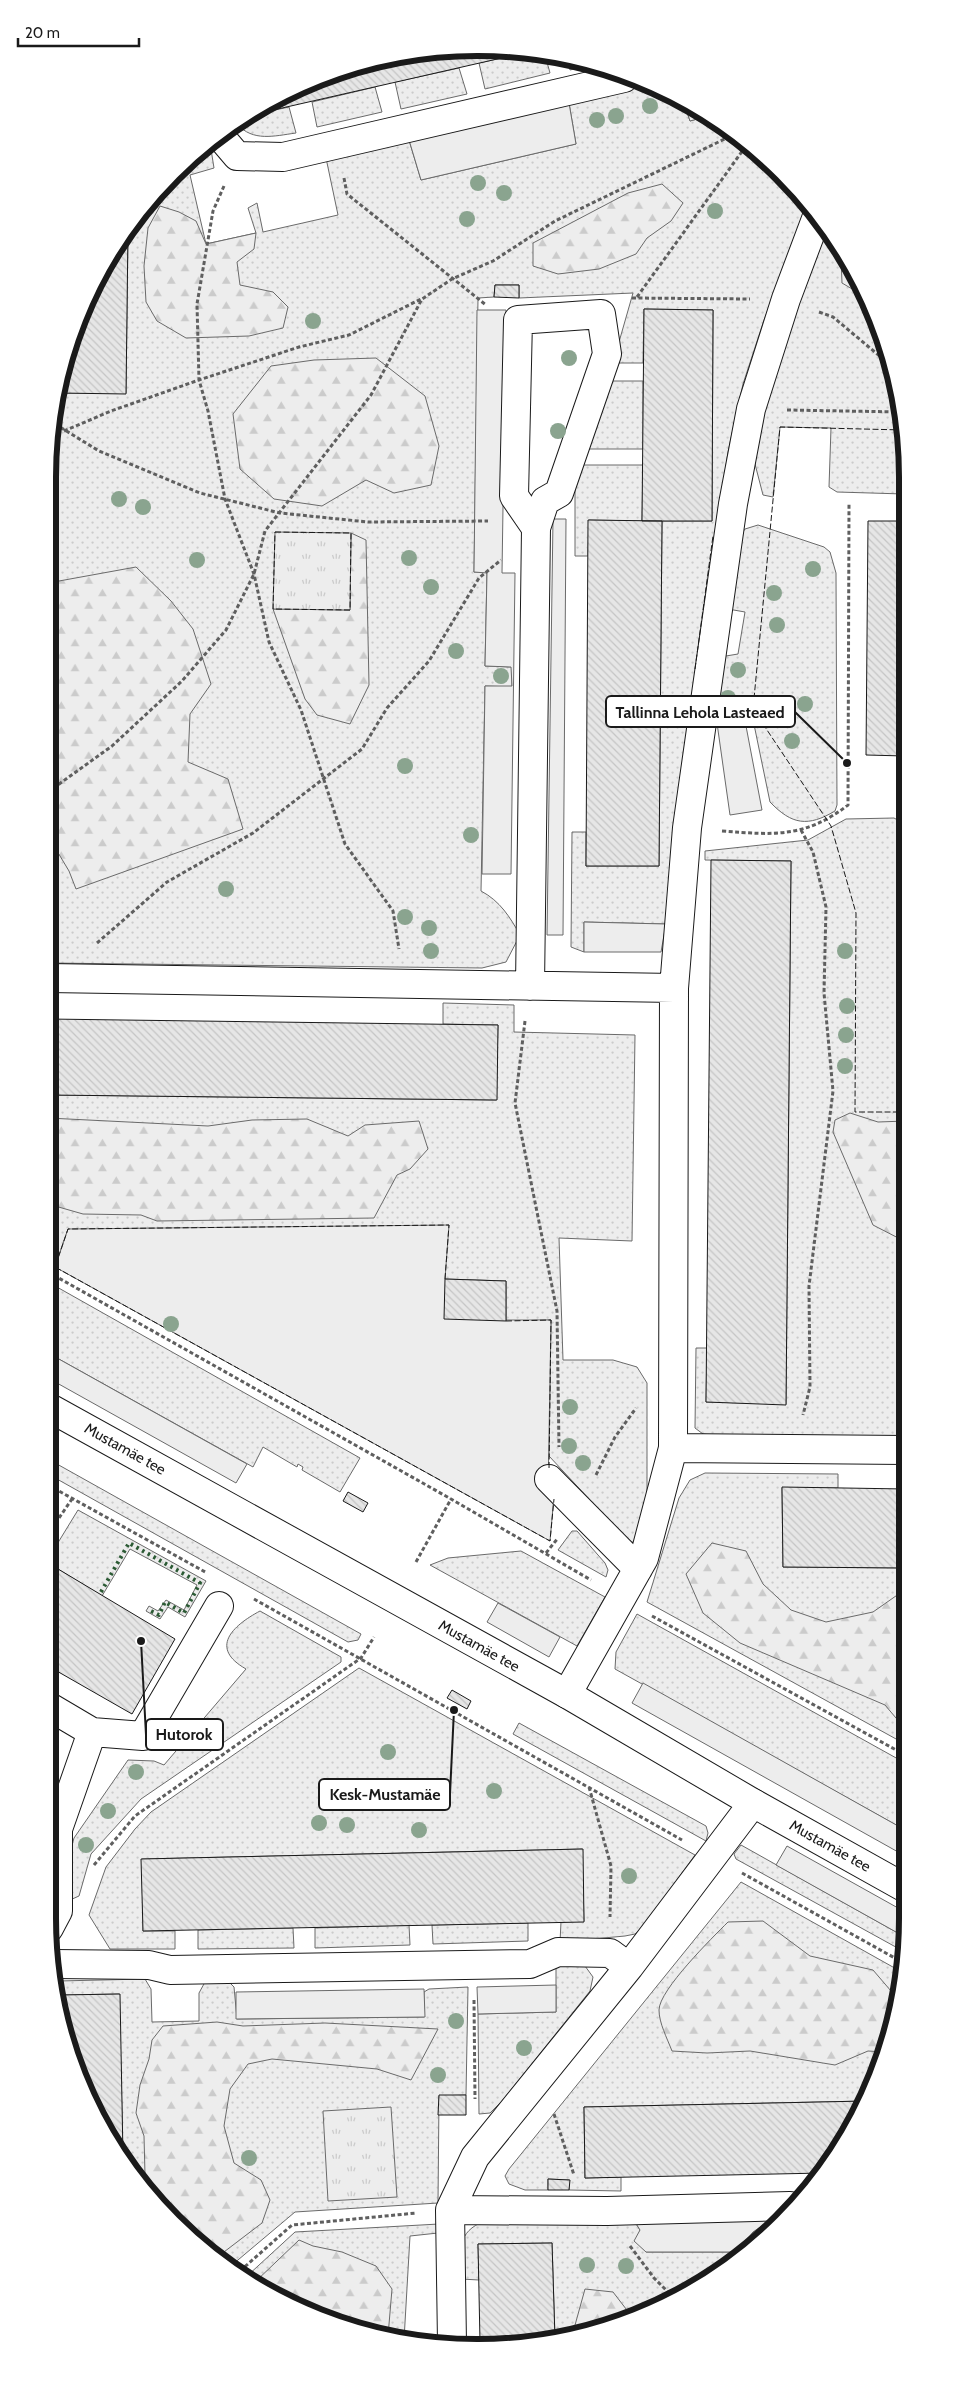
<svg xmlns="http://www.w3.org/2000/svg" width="955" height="2395" viewBox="0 0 955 2395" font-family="Cabin,sans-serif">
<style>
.grass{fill:url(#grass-dots);stroke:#6a6a6a}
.forest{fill:url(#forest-firs);stroke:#6a6a6a}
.park{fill:url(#park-tufts);stroke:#6a6a6a}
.pitch{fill:#ededed;stroke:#6a6a6a}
.building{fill:url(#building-back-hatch);stroke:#1a1a1a}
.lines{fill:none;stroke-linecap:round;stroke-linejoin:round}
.street-casing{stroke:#1a1a1a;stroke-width:30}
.secondary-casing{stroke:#1a1a1a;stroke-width:30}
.path{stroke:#5f5f5f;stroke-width:3;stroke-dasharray:4 2.5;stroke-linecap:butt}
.street{stroke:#fff;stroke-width:28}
.secondary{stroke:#fff;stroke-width:28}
.hedge{stroke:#2b5a34;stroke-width:4;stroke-dasharray:2.5 4;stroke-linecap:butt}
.fence{stroke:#1a1a1a;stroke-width:1;stroke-dasharray:6 2.5;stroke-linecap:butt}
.tree{fill:#8aa48f}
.labels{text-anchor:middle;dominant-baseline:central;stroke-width:4;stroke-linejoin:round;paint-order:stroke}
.street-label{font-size:15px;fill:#1a1a1a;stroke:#fff}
.rim{fill:none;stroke:#1a1a1a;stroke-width:6}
.leader{fill:none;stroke:#1a1a1a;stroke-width:2}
.callout-dot{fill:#1a1a1a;stroke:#fff;stroke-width:2}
.callout{fill:#fff;stroke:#1a1a1a;stroke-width:2}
.callout-label{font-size:16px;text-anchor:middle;font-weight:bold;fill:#1a1a1a}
</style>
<defs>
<pattern id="grass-dots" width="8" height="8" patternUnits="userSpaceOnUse" patternTransform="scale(1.25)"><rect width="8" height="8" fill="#ededed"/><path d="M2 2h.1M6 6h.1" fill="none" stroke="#cbcbcb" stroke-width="1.8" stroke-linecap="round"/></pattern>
<pattern id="forest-firs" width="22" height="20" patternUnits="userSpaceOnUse" patternTransform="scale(1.25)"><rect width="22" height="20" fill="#ededed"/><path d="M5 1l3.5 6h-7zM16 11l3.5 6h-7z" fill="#cbcbcb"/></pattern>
<pattern id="park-tufts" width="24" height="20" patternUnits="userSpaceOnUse" patternTransform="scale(1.25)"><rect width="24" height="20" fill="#ededed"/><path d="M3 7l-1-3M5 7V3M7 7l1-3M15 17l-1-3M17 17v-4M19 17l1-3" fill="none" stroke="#cbcbcb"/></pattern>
<pattern id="building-back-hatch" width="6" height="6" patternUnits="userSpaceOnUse" patternTransform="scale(1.25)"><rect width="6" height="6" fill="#e6e6e6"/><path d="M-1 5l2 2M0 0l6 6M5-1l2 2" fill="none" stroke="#c5c5c5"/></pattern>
</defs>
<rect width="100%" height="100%" fill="#fff"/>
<!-- grass -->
<path class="grass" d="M528,52L545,55L550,73L485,89L479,63Z
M567,59L594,64L570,70Z
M459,68L467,94L401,109L395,82Z
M640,85L685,106L690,121L708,116L716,120L801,194L808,206L764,320L743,384L728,452L709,581L666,924L584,922V952L571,947L572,832H586V866H659L662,521H712L713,310L644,309L643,363H613L633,293L519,298V285H495L494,297L478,298L474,572H487L485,666L512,667V687L485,686L481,891C500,901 510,917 520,935L506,962L482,968L48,963V478L59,393H126L128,230C146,201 182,163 210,143L214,168L190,175L206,244L256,233L248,208L257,203L263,232L338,215L326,158L409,140L421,180L576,144L569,103Z
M375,87L382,112L317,127L312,102Z
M289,107L296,133C274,136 253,142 237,124L247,116Z
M824,231L875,313L904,421V494L837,492L829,487L831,428L780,427L773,497L763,495L755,464L761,422L785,343Z
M608,381H643V449H589Z
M583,465H643L642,521L589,520L588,556H575V488Z
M758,525L824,547L830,552L836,573L837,805L835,811C808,827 792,825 770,802L750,705L715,709L720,657L738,654L745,612L728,609L738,539L745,529Z
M894,818L905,824L906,1438L725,1437L703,1434L695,1428L696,1348H707L706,1402L786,1404L791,861L705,860V851L808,840L846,819Z
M443,1003L514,1005V1032L635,1035L632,1241L559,1238L563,1360H613L637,1367L647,1383V1504L638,1543L623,1541L617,1529L549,1456L551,1320L506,1321L445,1279L68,1229L55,1267L48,1263V1095L496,1100L498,1025L443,1024Z
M48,1282L360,1458L340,1492L302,1470L303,1467L298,1464L297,1467L263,1447L253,1467L48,1353Z
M48,1459L361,1634L358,1640L348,1642L48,1474Z
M705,1473L838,1474V1488H782L783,1567L907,1568V1745L647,1602L679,1498L690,1480Z
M78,1510L206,1581L185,1617L168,1607L160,1619L146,1611L149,1606L158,1611L166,1600L184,1610L197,1585L130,1549L102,1596L48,1563V1559Z
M572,1531H577L605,1563L608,1570L606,1577L558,1550Z
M521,1551L605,1597L577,1646L430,1565L448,1558Z
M260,1611L341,1657V1662L141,1799L91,1854L79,1896L70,1900L71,1849L74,1838L128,1760L154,1761L164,1765L246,1669C209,1648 232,1626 260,1611Z
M637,1614L907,1764V1831L615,1669L616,1652Z
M359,1668L695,1855L642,1928L635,1934L625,1936L560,1942L561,1922L584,1921L582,1849L142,1859L143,1931H175V1949H110L89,1915L106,1867L135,1829L151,1812Z
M519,1723L706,1826L708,1833L706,1841L513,1734Z
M741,1845L905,1937L903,1951L736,1859L734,1854Z
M741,1882L900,1971L893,2029L866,2101L584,2107L585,2178L621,2177V2191L569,2190V2180L548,2179V2190H525L509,2184L505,2176L509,2169Z
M528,1923V1941L433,1944L432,1925Z
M409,1925L410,1945L315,1948V1928Z
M293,1928L294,1948L198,1949V1930Z
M558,1965L585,1966L593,1977L590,1991L502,2101L490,2113L479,2114L478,2014L556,2012V1968Z
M145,1979L151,1989L152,2022L199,2021V1993L205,1982L230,1983L234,1987L237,2019L424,2017V1992L429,1989L468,1987L466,2095L439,2096L438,2203L295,2212L232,2265L154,2201L123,2157L119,1994L60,1995L58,1981Z
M772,2219H776L716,2275L642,2315L562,2339H555L552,2243L478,2244L479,2280L461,2279C461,2255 455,2235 480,2223L635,2222L640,2230L638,2237L646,2252H736L753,2232Z
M439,2224L438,2233L410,2236L404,2340C350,2327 291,2313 246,2277L295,2232Z"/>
<!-- forest -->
<path class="forest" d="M662,184L683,203L671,221L647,238L636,254L599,269L558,274L533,266V243L628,193Z
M160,206L179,212L196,221L206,244L256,233L254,249L237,262L240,285L273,292L288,307L283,328L249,336L186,338L157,321L146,302L144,266L148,228Z
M841,258L864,296L842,283Z
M376,358L425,396L439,446L431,485L394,493L366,480L322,506L274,499L240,469L233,414L271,366L314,360Z
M351,533L366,540L369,685L350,724L317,715L305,699L273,609L350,610Z
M136,567L171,601L193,629L211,684L190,714L188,762L228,779L243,829L76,889L69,871L48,836V583Z
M850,1113L878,1122L906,1121V1242L873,1225L833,1132L835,1120Z
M48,1118L208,1126L252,1120L307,1119L348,1136L365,1125L419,1121L428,1149L410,1169L397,1175L374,1218L157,1221L141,1215L83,1214L48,1204Z
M712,1543L746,1551L763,1584L791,1610L826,1622L873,1612L903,1591H907V1731L885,1705L740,1643L703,1613L686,1574Z
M763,1921L810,1956L873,1970L897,1998L893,2029L884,2052L868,2051L835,2065L750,2051L707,2053L672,2051C667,2038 659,2023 659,2010C659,1990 713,1937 728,1922Z
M217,2022L243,2026L325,2023L438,2029L411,2080L377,2069L272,2059L248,2064L230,2089L224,2126L234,2163L261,2180L270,2200L262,2223L220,2255L156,2203L150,2194L145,2175L144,2136L136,2113L140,2085L149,2059L152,2040L163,2026Z
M299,2240L313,2246L342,2252L376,2266L392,2289L388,2336L340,2325L263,2290L254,2283Z
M585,2289L613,2292L633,2318L572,2336Z"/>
<!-- park -->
<path class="park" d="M275,532L351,533L350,610L273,609Z
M391,2107L397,2197L328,2201L323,2111Z"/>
<!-- pitch -->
<path class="pitch" d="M569,103L576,144L421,180L409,140Z
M685,106L708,116L690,121Z
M477,310H506L502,573H515L511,874H482L485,686H512L511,667L485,666L487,573L474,572Z
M553,519H566L563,935H547Z
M742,705L762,810L730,815L715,709Z
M584,922L666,924L661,952H584Z
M449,1225L445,1279L506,1281V1320H551L548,1493L554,1496L550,1541L55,1267L68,1229Z
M48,1353L247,1464L236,1483L48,1378Z
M498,1603L560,1637L549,1657L487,1622Z
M643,1683L907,1831V1857L632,1703Z
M787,1846L907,1913L905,1937L776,1865Z
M556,1985V2012L478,2014L477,1987Z
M424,1989L425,2017L236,2019V1992Z
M772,2219L753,2232L736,2252H646L634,2241L640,2230L635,2222Z"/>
<!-- building -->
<path class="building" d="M506,48L528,52L247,116L263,105L340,70L422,51Z
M128,230L126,394L59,393L62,366L92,287Z
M495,285H519V298L494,297Z
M644,309L713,310L712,521H642Z
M588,520L662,521L659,866H586Z
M868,521H904L905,756L866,755Z
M711,860L791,861L786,1405L706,1402Z
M48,1019L498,1025L497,1100L48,1095Z
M445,1279L506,1281V1321L444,1319Z
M782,1487L906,1489L907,1568L783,1567Z
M348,1492L368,1503L363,1512L343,1501Z
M48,1563L175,1639L132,1714L48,1666Z
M452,1690L471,1701L467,1709L447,1698Z
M583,1849L584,1922L143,1931L141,1859Z
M120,1994L123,2157L105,2132L70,2056L60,1995Z
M439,2095H466V2115H438Z
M866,2101L823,2173L585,2178L584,2107Z
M548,2179L570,2180L569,2190H548Z
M552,2243L555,2339L480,2342L478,2244Z"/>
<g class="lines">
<defs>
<path id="street" d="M220,136L237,156L283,157L624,78
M48,978L674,988L673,1448L644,1558L567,1694
M530,986L536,528L514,496L518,320L601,314L607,354L559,493L545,501L536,528
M674,988L687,828L733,504L751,409L786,299L816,219
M673,1448L906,1450
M549,1479L638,1569
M48,1706L92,1732L58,1829V1911L49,1928
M92,1732L143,1736L219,1606
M55,1964L149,1965L170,1970L530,1964L558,1952L610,1953L629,1967
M450,2210L607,2211L790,2206
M452,2343L450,2210L475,2157L629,1967L753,1803"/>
<path id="secondary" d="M48,1407L567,1694L753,1803L907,1889"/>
</defs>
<!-- street casing -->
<use href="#street" class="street-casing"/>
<!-- secondary casing -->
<use href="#secondary" class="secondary-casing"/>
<!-- path -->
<path class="path" d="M344,178L347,194L486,305
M224,186L213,211L197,304L199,380L208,411L225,499L254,574L269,642L301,710L345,844L393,911L399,949
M637,297L746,146
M632,298L750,299
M819,312L833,317L888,363
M787,410L901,412
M55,424L99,451L200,493L280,513L368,522L488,521
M64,431L111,411L199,380L299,347L349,335L421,299
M48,792L112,746L182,681L226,630L254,574L265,531L371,395L422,299L452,279L493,261L555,221L733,135
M902,801H905
M801,830L813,852L826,907L824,993L833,1091L809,1286L810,1387L803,1415
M722,831C774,835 805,838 848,805L849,504
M97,943L167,882L253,833L362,749L387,708L429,661L479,578L501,560
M525,1021L515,1103L557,1311L559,1447
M48,1272L451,1499L591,1580
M596,1475L615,1437L636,1408
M48,1485L207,1573
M48,1534L72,1499
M546,1553L558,1538
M416,1562L451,1499
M254,1599L682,1840
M652,1616L907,1756
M589,1787L611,1866L610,1917
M94,1865L135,1816L361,1658L374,1637
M742,1873L902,1962
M474,2000L475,2099
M554,2114L574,2175
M630,2246L654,2278L674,2298
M240,2271L292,2225L416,2213"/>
<!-- street -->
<use href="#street" class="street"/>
<!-- secondary -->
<use href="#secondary" class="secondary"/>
<!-- hedge -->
<path class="hedge" d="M101,1592L129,1543L200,1583L184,1613L165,1602L159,1615L149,1610"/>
<!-- fence -->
<path class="fence" d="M904,430L780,427L753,709L831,826L856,913L855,1112H905
M275,532L351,533L350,610L273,609Z
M695,669L713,536
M445,1279L449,1225L68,1229L55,1267L550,1541L554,1499
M506,1321L551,1320L549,1470"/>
</g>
<!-- trees -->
<g class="tree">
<circle cx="650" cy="106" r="8"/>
<circle cx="616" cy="116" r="8"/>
<circle cx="597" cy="120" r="8"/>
<circle cx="478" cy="183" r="8"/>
<circle cx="504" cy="193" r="8"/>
<circle cx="715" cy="211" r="8"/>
<circle cx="467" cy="219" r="8"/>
<circle cx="313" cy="321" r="8"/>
<circle cx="569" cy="358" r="8"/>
<circle cx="558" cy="431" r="8"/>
<circle cx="119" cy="499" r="8"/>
<circle cx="143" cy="507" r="8"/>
<circle cx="409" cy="558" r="8"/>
<circle cx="197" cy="560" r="8"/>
<circle cx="813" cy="569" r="8"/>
<circle cx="431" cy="587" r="8"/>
<circle cx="774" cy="593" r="8"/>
<circle cx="777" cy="625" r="8"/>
<circle cx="456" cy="651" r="8"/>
<circle cx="738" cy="670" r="8"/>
<circle cx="501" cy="676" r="8"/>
<circle cx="728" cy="698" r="8"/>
<circle cx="805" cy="704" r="8"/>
<circle cx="792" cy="741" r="8"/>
<circle cx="405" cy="766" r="8"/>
<circle cx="471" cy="835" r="8"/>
<circle cx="226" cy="889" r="8"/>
<circle cx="405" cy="917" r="8"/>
<circle cx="429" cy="928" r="8"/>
<circle cx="431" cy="951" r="8"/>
<circle cx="845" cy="951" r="8"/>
<circle cx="847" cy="1006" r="8"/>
<circle cx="846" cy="1035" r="8"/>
<circle cx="845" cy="1066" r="8"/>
<circle cx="171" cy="1324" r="8"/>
<circle cx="570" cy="1407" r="8"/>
<circle cx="569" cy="1446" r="8"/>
<circle cx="583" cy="1463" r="8"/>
<circle cx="388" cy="1752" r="8"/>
<circle cx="136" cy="1772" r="8"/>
<circle cx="494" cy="1791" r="8"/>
<circle cx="108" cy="1811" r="8"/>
<circle cx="319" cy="1823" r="8"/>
<circle cx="347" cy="1825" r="8"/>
<circle cx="419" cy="1830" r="8"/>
<circle cx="86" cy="1845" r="8"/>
<circle cx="629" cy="1876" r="8"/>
<circle cx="456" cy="2021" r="8"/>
<circle cx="524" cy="2048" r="8"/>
<circle cx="438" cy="2075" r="8"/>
<circle cx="249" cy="2158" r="8"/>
<circle cx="587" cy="2265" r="8"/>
<circle cx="626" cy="2266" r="8"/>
</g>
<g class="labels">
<!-- street labels -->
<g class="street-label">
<text transform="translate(125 1449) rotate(29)">Mustamäe tee</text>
<text transform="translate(479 1646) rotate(29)">Mustamäe tee</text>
<text transform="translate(830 1846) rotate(29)">Mustamäe tee</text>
</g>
</g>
<!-- crop -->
<path d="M0 0H955V2395H0ZM477 56H478A421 421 0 0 1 899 477V1918A421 421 0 0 1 478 2339H477A421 421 0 0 1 56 1918V477A421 421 0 0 1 477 56Z" fill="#fff" fill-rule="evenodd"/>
<path class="rim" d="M477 56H478A421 421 0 0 1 899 477V1918A421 421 0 0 1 478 2339H477A421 421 0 0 1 56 1918V477A421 421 0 0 1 477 56Z"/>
<!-- callouts -->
<path class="leader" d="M847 763L795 712M141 1641L146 1735M454 1710L450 1794"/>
<g class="callout-dot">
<circle cx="847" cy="763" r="5"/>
<circle cx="141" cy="1641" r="5"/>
<circle cx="454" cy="1710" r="5"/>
</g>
<g class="callout">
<rect x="606" y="696" width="189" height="31" rx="5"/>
<rect x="146" y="1719" width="77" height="31" rx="5"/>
<rect x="319" y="1779" width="131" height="31" rx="5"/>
</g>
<g class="callout-label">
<text x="700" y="718">Tallinna Lehola Lasteaed</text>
<text x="184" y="1740">Hutorok</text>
<text x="385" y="1800">Kesk-Mustamäe</text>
</g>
<!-- scale -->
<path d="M18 38v8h121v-8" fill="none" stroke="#1a1a1a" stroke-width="2.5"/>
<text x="25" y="38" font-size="15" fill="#1a1a1a" stroke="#ffffff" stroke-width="4" paint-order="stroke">20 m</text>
</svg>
